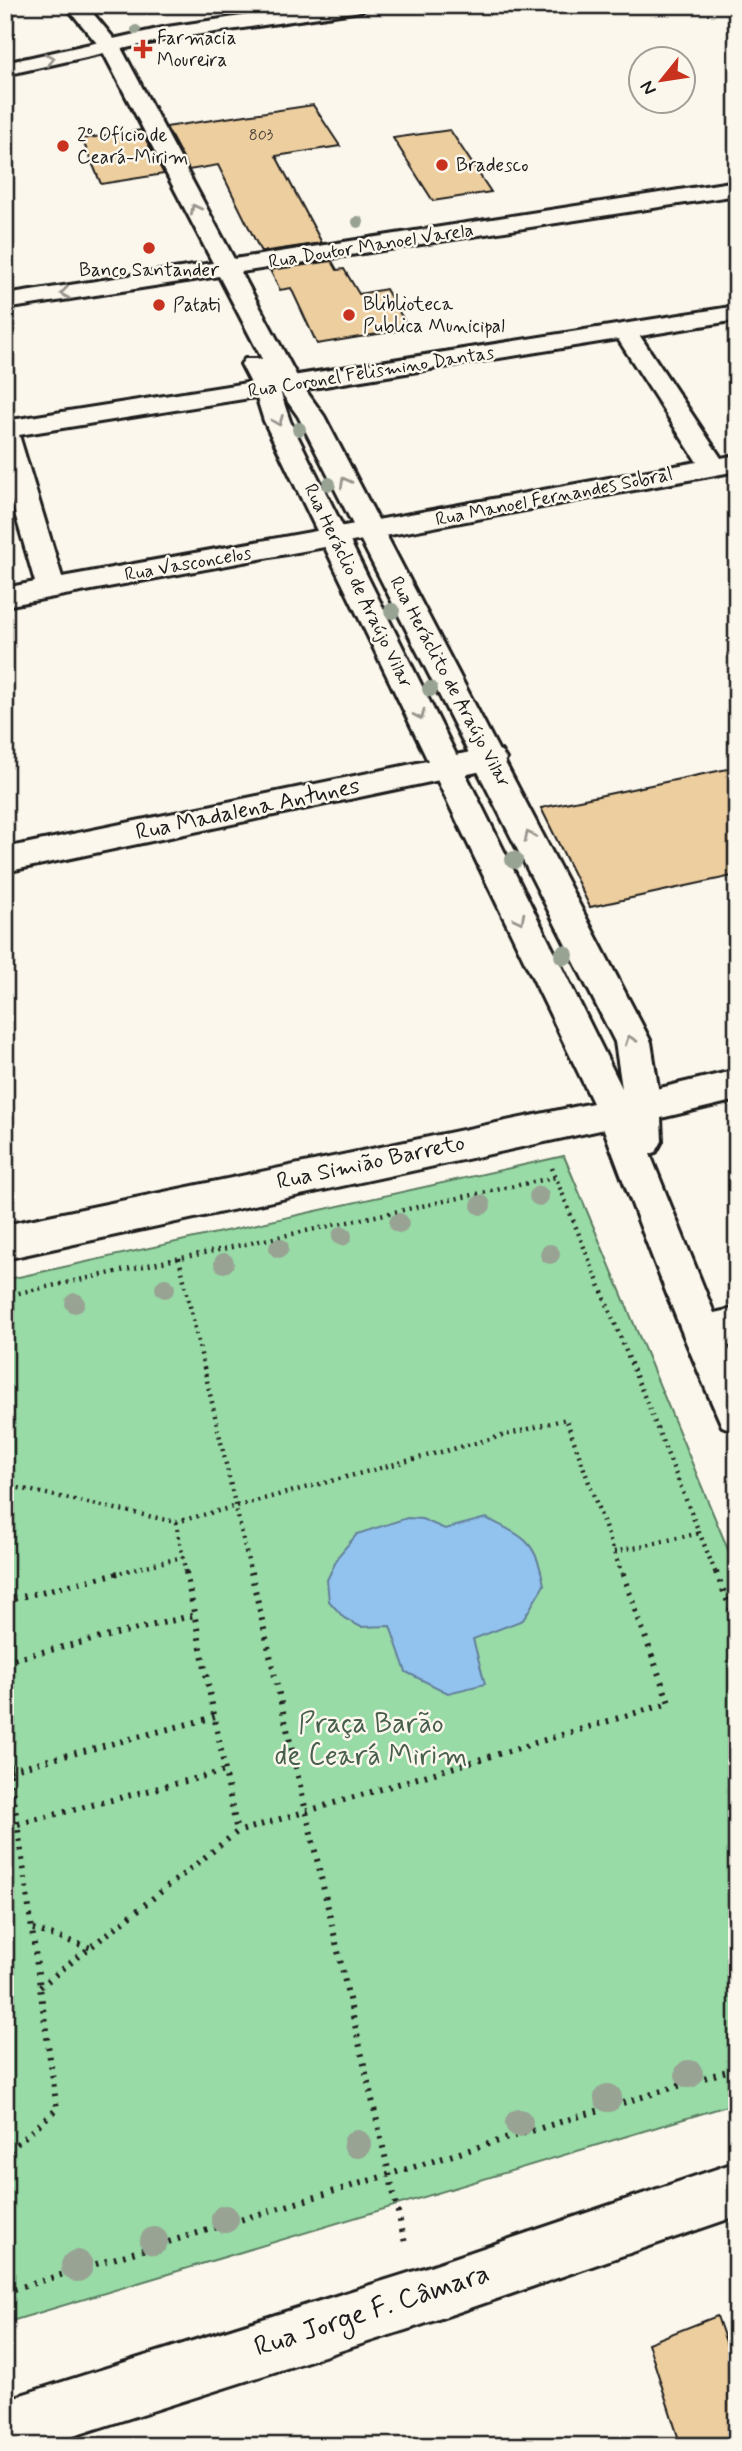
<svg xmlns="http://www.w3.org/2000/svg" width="742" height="2451" viewBox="0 0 742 2451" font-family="Mynerve,sans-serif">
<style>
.green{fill:#98dba6;stroke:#5a7c61;stroke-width:2}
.water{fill:#92c3ee;stroke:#63809a;stroke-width:2}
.building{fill:#ecce9f;stroke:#1c1c1c;stroke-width:2}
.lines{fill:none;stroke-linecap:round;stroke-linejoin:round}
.minor-casing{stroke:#1c1c1c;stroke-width:6}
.major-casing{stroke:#1c1c1c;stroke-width:6}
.path-far1{stroke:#1c1c1c;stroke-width:4.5;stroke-dasharray:2 5;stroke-linecap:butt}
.path{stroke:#1c1c1c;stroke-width:6;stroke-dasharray:2.5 7;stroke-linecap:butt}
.minor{fill:#fbf7ec;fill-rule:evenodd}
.major{fill:#fbf7ec;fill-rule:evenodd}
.tree{fill:#98a394}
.oneway{stroke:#97948e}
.poi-dot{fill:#c8321e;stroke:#fbf7ec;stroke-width:2.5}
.labels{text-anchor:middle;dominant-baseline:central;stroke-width:5;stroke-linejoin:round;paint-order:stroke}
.far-number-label{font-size:16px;fill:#50483d}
.far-poi-label{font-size:19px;fill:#1c1c1c;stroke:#fbf7ec;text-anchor:start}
.far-street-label{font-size:19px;fill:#1c1c1c;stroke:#fbf7ec}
.street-label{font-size:23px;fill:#1c1c1c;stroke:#fbf7ec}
.near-park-label{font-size:28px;fill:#475f4c;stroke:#fbf7ec}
.near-street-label{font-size:28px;fill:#1c1c1c;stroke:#fbf7ec}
</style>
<rect width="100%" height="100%" fill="#fbf7ec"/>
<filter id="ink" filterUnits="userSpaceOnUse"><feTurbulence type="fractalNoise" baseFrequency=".0143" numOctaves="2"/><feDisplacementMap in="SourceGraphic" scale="14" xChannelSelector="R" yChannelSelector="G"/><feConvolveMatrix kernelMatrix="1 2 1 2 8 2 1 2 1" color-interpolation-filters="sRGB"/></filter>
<g filter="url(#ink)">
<!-- green -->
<path class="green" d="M564,1156L737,1571V2103L5,2323V1280Z"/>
<!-- water -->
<path class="water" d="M407,1518L422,1519L445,1529L486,1518C525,1538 536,1540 544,1585L523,1620L473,1639L485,1684L448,1693L406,1672L390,1626L361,1627L344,1618L329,1601L327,1580L339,1555L357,1534Z"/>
<!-- building -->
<path class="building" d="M313,105L340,146L276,156L322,243L261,252L218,165L189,170L166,127Z
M141,130L164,174L101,184L82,139Z
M450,130L491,192L433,201L393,138Z
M332,261L337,270L344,269L359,294L386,289L409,329L317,344L291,288L280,290L270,270Z
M737,767V875L590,907L541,808Z
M717,2316L737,2374V2446H681L648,2343Z"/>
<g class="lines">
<defs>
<path id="minor" d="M318,5H371L361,11L167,39L5,75V63L167,27Z
M737,306V320L640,336L721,458L737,455V471L5,606V588L35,582L5,479V421ZM618,339L697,462L62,577L19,435Z
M490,748L501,751L506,759L501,767L5,872V848Z
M737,1070V1100L661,1118L662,1141L656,1152L650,1154L714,1313L737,1308V1344L728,1346L737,1366V1432L722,1426C676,1323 637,1217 597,1111L602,1100L615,1096L628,1100L630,1096L643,1092Z
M737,2162V2216L418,2326L42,2446H5V2400L418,2270Z"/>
<path id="major" d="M65,5H86L120,46L234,259L737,181V195L241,272L301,384L324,416L651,1042L661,1107L656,1118L5,1259V1225L593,1103L264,421L254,389L241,364L245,359H262L219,276L5,309V295L213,263L101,48ZM280,391L298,416L615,1042L622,1088L290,421Z"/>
</defs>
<!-- minor casing -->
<use href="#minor" class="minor-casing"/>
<!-- major casing -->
<use href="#major" class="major-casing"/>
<!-- path-far1 -->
<path class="path-far1" d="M552,1168L716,1574
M179,1258L251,1574
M5,1296L556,1177
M5,1485L176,1522L566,1419L622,1574
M176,1522L186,1574
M614,1552L700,1533
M114,1574L183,1557"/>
<!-- path -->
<path class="path" d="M186,1572L237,1832
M251,1572L405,2243
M716,1572L737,1625
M5,1601L122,1572
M5,1661L195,1615
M5,1736L57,2109L5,2154
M10,1770L215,1717
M18,1824L225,1771
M33,1929L91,1948
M40,1987L237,1832L669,1703L622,1572
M5,2292L737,2068"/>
<!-- minor -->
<use href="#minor" class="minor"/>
<!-- major -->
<use href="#major" class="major"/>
</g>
<!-- trees -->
<g class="tree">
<circle cx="136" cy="30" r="5"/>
<circle cx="358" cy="222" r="6"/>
<circle cx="299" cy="429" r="7"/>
<circle cx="329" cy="484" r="7"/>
<circle cx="392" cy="611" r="8"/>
<circle cx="430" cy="689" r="8"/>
<circle cx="514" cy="860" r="9"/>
<circle cx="564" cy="955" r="10"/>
<circle cx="539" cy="1196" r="10"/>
<circle cx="481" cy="1205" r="10"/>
<circle cx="399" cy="1223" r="10"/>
<circle cx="342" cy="1236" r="10"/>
<circle cx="279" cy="1248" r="10"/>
<circle cx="550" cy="1254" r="10"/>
<circle cx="224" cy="1263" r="10"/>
<circle cx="165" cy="1288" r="10"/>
<circle cx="75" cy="1303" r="10"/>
<circle cx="689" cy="2074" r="14"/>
<circle cx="608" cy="2098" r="14"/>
<circle cx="519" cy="2123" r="14"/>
<circle cx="357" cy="2144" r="14"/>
<circle cx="225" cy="2219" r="14"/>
<circle cx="154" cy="2241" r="14"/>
<circle cx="77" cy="2266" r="16"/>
</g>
<!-- one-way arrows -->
<defs><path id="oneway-chevron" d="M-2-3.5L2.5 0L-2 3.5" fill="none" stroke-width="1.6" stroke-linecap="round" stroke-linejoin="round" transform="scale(1.75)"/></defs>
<g class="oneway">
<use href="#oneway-chevron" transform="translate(50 59) rotate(-13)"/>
<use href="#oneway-chevron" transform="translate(195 209) rotate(-118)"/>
<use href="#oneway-chevron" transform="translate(65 293) rotate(172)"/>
<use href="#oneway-chevron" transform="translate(278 421) rotate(68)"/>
<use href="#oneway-chevron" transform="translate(345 482) rotate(-118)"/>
<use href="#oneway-chevron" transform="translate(420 715) rotate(65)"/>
<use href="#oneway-chevron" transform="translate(529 836) rotate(-117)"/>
<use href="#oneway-chevron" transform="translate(520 919) rotate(63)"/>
<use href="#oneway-chevron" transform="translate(630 1040) rotate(-110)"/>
</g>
</g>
<!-- markers -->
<g class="poi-dot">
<path d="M139.5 38.5h7v7h7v7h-7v7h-7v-7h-7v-7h7z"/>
<circle cx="63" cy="146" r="7"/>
<circle cx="442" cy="165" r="7"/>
<circle cx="149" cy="248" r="7"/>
<circle cx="159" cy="305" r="7"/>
<circle cx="349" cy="315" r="7"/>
</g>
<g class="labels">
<!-- far-number labels -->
<g class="far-number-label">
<text x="261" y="135">803</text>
</g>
<!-- far-poi labels -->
<g class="far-poi-label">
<text x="157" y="38">Farmacia<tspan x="157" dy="22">Moureira</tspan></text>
<text x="77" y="135">2º Ofício de<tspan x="77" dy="22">Ceará-Mirim</tspan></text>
<text x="456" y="165">Bradesco</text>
<text x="149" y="270" text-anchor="middle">Banco Santander</text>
<text x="363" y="304">Bliblioteca<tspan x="363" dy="22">Publica Municipal</tspan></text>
<text x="173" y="305">Patati</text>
</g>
<!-- far-street labels -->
<g class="far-street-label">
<text transform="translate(371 246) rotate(-9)">Rua Doutor Manoel Varela</text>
<text transform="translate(371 372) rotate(-9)">Rua Coronel Felismino Dantas</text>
<text transform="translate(554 497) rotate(-11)">Rua Manoel Fernandes Sobral</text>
<text transform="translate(188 564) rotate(-10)">Rua Vasconcelos</text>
<text transform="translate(358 586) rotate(64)">Rua Heráclio de Araújo Vilar</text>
<text transform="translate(450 682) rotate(62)">Rua Heráclito de Araújo Vilar</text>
</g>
<!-- street labels -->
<g class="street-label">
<text transform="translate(248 810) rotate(-12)">Rua Madalena Antunes</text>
<text transform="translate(371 1163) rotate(-12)">Rua Simião Barreto</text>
</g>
<!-- near-park labels -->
<g class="near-park-label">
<text x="371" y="1724">Praça Barão<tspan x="371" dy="32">de Ceará Mirim</tspan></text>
</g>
<!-- near-street labels -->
<g class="near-street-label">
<text transform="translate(372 2311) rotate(-18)">Rua Jorge F. Câmara</text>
</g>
</g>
<!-- margin -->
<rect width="742" height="2451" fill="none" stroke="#fbf7ec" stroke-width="28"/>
<rect x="14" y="14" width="714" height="2423" fill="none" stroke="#1c1c1c" stroke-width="2.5" filter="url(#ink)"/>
<!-- north arrow -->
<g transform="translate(662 80) rotate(240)"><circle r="33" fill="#fbf7ec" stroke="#a29f99" stroke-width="2"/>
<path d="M0-5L12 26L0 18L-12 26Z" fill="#c8321e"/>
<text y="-10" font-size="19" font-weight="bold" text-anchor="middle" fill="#1c1c1c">N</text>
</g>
</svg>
